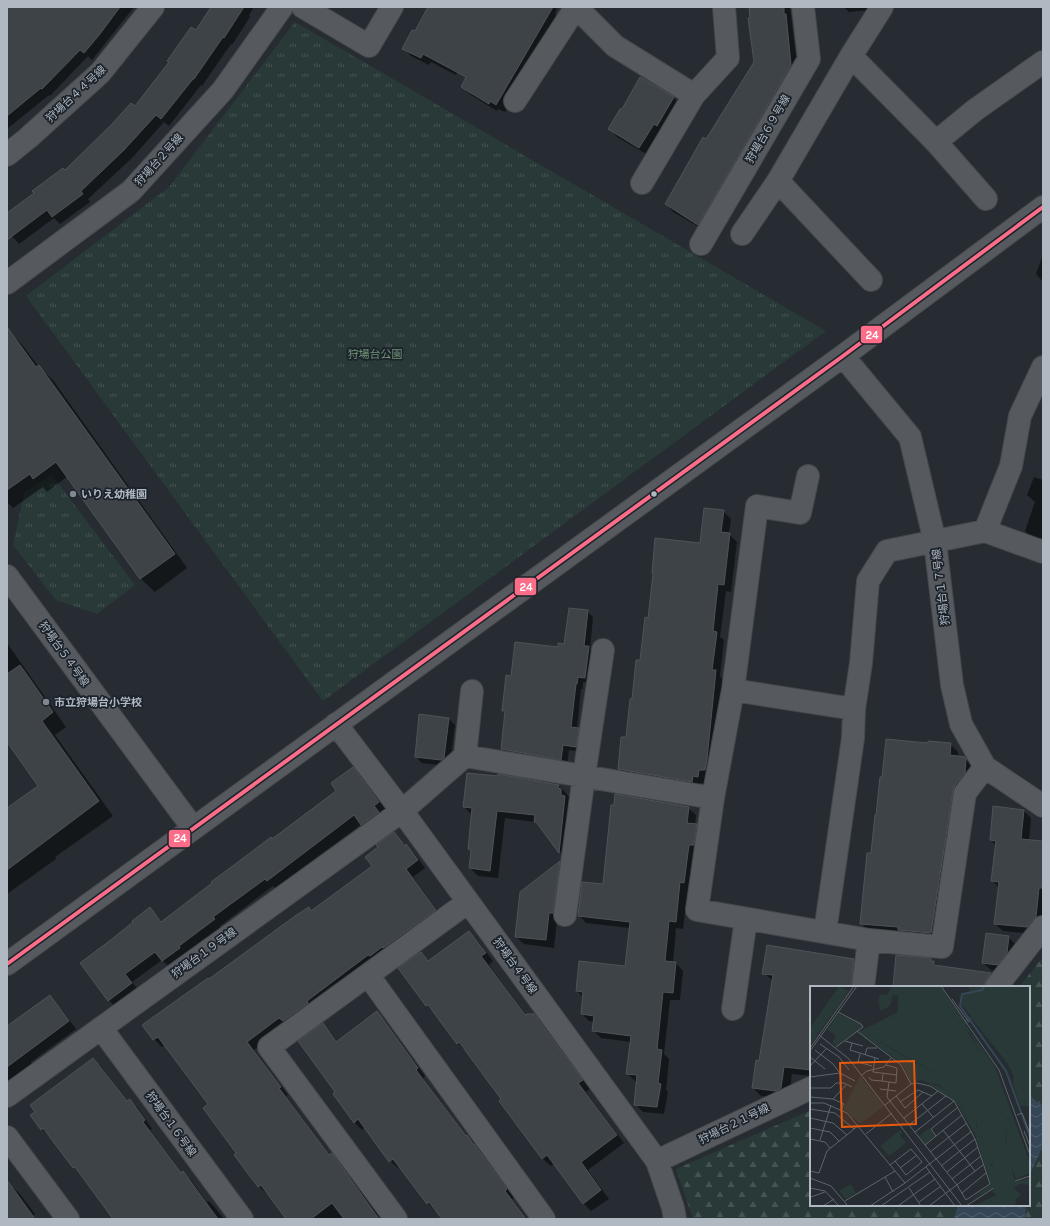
<svg xmlns="http://www.w3.org/2000/svg" width="1050" height="1226" viewBox="0 0 1050 1226" font-family="Karla,'Noto Sans JP',sans-serif">
<style>
.grass{fill:url(#grass-tufts)}
.forest{fill:url(#forest-firs)}
.water{fill:url(#water-waves)}
.shadow{fill:#0007}
.building{fill:#3e4348;stroke:#4e5359}
.lines{fill:none;stroke-linecap:round;stroke-linejoin:round}
.minor-casing{stroke:#44484c;stroke-width:24}
.minor{stroke:#565a5f;stroke-width:22}
.bus-1-casing{stroke:#1b222a;stroke-width:7}
.bus-1{stroke:#fb6d88;stroke-width:4}
.poi-dot{fill:#80878f;stroke:#1b222a;stroke-width:1.5}
.bus-dot{fill:#b0b8c2;stroke:#1b222a;stroke-width:1.5}
.labels{text-anchor:middle;dominant-baseline:central;stroke-width:3.5;stroke-linejoin:round;paint-order:stroke}
.street-label{font-size:11px;fill:#b0b8c2;stroke:#1b222a}
.park-label{font-size:11px;fill:#709677;stroke:#1b222a}
.poi-label{font-size:11px;font-weight:bold;fill:#b0b8c2;stroke:#1b222a;text-anchor:start}
.inset-river{fill:none;stroke:#354657;stroke-width:2}
.inset-road{fill:none;stroke:#5d646b;stroke-width:1}
.view{fill:#e8590c;fill-opacity:0.15;stroke:#e8590c;stroke-width:2}
.inset-edge{fill:none;stroke:#b0b8c2;stroke-width:2}
.line-badge{stroke:#1b222a;stroke-width:1.5}
.badge-label{font-size:11px;text-anchor:middle;font-weight:bold;fill:#fff}
</style>
<defs>
<pattern id="grass-tufts" width="24" height="20" patternUnits="userSpaceOnUse"><rect width="24" height="20" fill="#283938"/><path d="M3 7l-1-3M5 7V3M7 7l1-3M15 17l-1-3M17 17v-4M19 17l1-3" fill="none" stroke="#455453"/></pattern>
<pattern id="forest-firs" width="22" height="20" patternUnits="userSpaceOnUse"><rect width="22" height="20" fill="#283938"/><path d="M5 1l3.5 6h-7zM16 11l3.5 6h-7z" fill="#455453"/></pattern>
<pattern id="water-waves" width="16" height="10" patternUnits="userSpaceOnUse"><rect width="16" height="10" fill="#354657"/><path d="M0 5q4-4 8 0t8 0" fill="none" stroke="#505f6e"/></pattern>
</defs>
<rect width="100%" height="100%" fill="#262c31"/>
<!-- grass -->
<path class="grass" d="M295,22L826,331L323,701L26,296L169,187Z
M52,475L135,585L97,614L56,600L13,545L24,493Z"/>
<!-- forest -->
<path class="forest" d="M1043,957V1110L1041,1105L1029,1095V987H1019Z
M811,1110V1205H958L954,1219H693L676,1169Z
M1043,1146V1219H1025L1026,1205H1029V1177Z"/>
<!-- water -->
<path class="water" d="M1029,1095L1041,1105L1043,1110V1146L1029,1177Z
M958,1205H1026L1025,1219H954Z"/>
<!-- shadow -->
<path class="shadow" d="M7,7H134L92,60L88,56L50,96L49,95L7,129Z
M213,7H254L249,15L250,17L232,45L231,44L202,86L201,85L169,126L164,122L132,158L88,199L90,202L60,224L54,218L19,244L7,230V214L65,171L135,107L196,32Z
M429,7H490L456,75L431,62L429,65L411,56L404,48L416,33Z
M516,7H555L557,9L555,14L559,18L505,112L498,109L497,111L471,95L463,88Z
M750,7H790L798,73L706,231L673,212L666,204L755,62Z
M844,7H878V9L849,12Z
M641,78L674,98L681,106L648,155L617,137L610,129L622,111Z
M1042,257L1043,258V282L1036,274Z
M10,332L23,346L39,367L53,380L187,568L155,592L141,579L68,476L47,492L43,487L13,508L7,502V335Z
M1034,477L1043,480V543L1033,539L1025,531L1035,502L1027,495Z
M723,511L731,519L729,534L737,542L731,592L726,591L720,637L724,640L720,676L723,679L715,768L706,784L700,783V789L627,777L619,769L627,738L633,701L649,619Z
M587,611L593,617L590,650L594,653L591,683L583,682V689H581L577,729L584,735L582,752L569,750L567,765L508,755L502,749L506,714L503,710L512,677L565,645Z
M7,643L66,727L55,735L113,816L55,857L56,859L7,894V810L39,786L7,741Z
M449,719L455,725L450,764L448,766L422,763L416,757Z
M929,744H950L958,752V757L964,758L973,766L939,941L869,931L861,923L883,778Z
M353,768L361,776L386,810L370,832L362,824L275,888L273,886L220,926L222,928L170,968L162,960L132,982L139,991L116,1008L109,1000L112,940L150,908L162,922L337,791Z
M558,785L566,793L569,797V801L572,805L567,859L560,852L542,829L535,822L505,818L498,878L478,876L470,868L472,852L469,849L472,815L464,807Z
M688,808L696,815L695,825L704,832L692,890L688,889L683,929L676,928L673,963H676L683,971L680,1000H670L664,1054L669,1059L666,1090L668,1092L664,1114L643,1112L635,1104L638,1081H635L627,1073L631,1042L601,1038L594,1031L595,1022L589,1021L582,1014L584,998L577,991L626,967L630,928L586,923L579,915L604,885Z
M1024,811L1031,818L1029,841L1043,842V925L1035,934L1003,931L995,924L999,888L992,880L996,846L991,840Z
M394,833L406,846V845L414,853L425,868L413,877L443,918L288,1025L254,1050L288,1095L286,1096L330,1156L332,1154L340,1162L381,1219H287L268,1193L267,1194L259,1186L237,1153L209,1104L165,1045L162,1047L154,1039L209,980L312,912L373,867Z
M560,862L567,870L557,920L554,948L524,944L516,937Z
M469,932L477,940L493,961L489,965L526,1016L534,1015L542,1023L590,1089L586,1092L624,1143L588,1170L609,1199L591,1211L584,1204L555,1163L551,1166L543,1159L501,1101L503,1099L467,1050L465,1051L458,1043L435,1014L427,1006L399,969L421,953L430,962Z
M1008,937L1016,945L1006,972L991,970L983,963Z
M931,959L939,967L985,973L993,981L992,987H894Z
M854,960L861,968L859,987H811V1076L792,1074L789,1096L784,1098L761,1096L753,1088L760,1062L773,981L764,973Z
M49,996L57,1004L76,1029L31,1062L32,1064L7,1083V1030Z
M377,1013L384,1020L425,1076L423,1078L467,1137L482,1152L514,1198L512,1199L527,1219H443L436,1210L435,1211L428,1203L400,1166L398,1168L390,1161L365,1127L362,1130L354,1122L336,1093L323,1025L337,1042Z
M93,1059L101,1067L128,1102L130,1100L138,1108L152,1129L150,1130L182,1174L183,1173L191,1180L207,1202L209,1201L216,1209L224,1219H114L82,1175L74,1167L51,1136L50,1137L42,1129L31,1115Z
M7,1181L11,1186L20,1194L35,1214L33,1215L36,1219H7Z"/>
<!-- building -->
<path class="building" d="M7,7H120L100,34L84,53L80,50L42,89L41,88L7,116Z
M211,7H244L224,38L223,37L194,79H193L161,119L156,115L124,150L81,191L83,194L52,217L47,210L7,240V213L34,193L32,191L63,168L65,170L112,124L131,103L135,106L169,62L167,61L191,27L196,30Z
M428,7H553L496,105L490,101L489,104L461,87L466,77L423,54L421,58L402,49L412,30L415,31Z
M749,7H784V14H786L791,65L698,225L665,204L703,137L706,139L754,62L748,18H750Z
M640,77L674,97L657,126L654,124L639,148L608,129L620,109H622Z
M7,327L36,367L39,365L175,554L140,579L56,462L33,479L30,474L7,490Z
M704,508L724,510L721,532L730,533L724,585L718,584L713,631L717,632L712,670H716L707,759L705,770H699L698,777L693,776L692,782L618,769L621,737H626L630,699H632L636,660H640L645,617L648,618L653,574L652,573L655,538L700,543Z
M569,608L588,610L584,646H589L585,678L578,677L577,684H576L571,727L579,728L576,747L563,745L561,760L501,749L505,711H502L506,675L511,676L515,642L558,647V643L564,644Z
M20,665L53,712L42,721L99,801L7,870V808L38,786L7,742V674Z
M419,714L449,718L444,758L441,760L415,757Z
M886,739L928,743V741L951,743L950,755L965,757L966,759L965,773L955,785L953,791L931,933L898,930V927L860,924L867,853H871L875,815H876L880,777H882Z
M353,767L379,802L374,806L379,812L361,825L354,815L267,881L265,879L213,917L215,919L179,946L180,948L162,961L155,952L125,974L132,983L108,1001L80,963L112,939L133,922L132,921L150,907L161,922L212,883L211,882L238,862L271,837L272,839L336,791L331,783Z
M467,773L498,776V774L559,785L558,788L561,789V795L565,796L559,853L536,822H534L535,815L497,811L490,871L469,868L471,850L468,849L472,808L463,807Z
M615,794L689,807L687,823L697,824L694,845H689L684,883L680,882L676,922L669,921L665,961L676,962L673,993L663,992L657,1049L662,1050L658,1083L661,1084L657,1107L634,1105L637,1075L626,1074L631,1036L592,1031L594,1016L581,1014L583,992L576,991L579,961L625,966L630,922L578,916L582,882L603,884L611,805H614Z
M993,806L1024,810L1021,839L1043,841V888H1039L1036,917L1027,927L994,924L999,882L991,881L996,841L990,840Z
M394,832L405,846L406,844L418,860L406,869L436,910L383,948L382,947L370,956L368,955L307,1001L308,1003L283,1021L279,1018L247,1042L281,1087L279,1088L329,1155L332,1153L379,1219H344L332,1203L311,1219H286L261,1185L258,1187L234,1155L236,1153L203,1108L208,1104L158,1037L153,1040L142,1025L208,978L209,979L295,916L309,907L311,911L372,866L365,857L378,847L376,845Z
M560,861L553,913H549L546,940L515,937L520,892Z
M469,931L486,953L481,956L525,1015L527,1014H534L583,1080L578,1083L617,1135L581,1162L601,1190L583,1204L547,1155L542,1159L499,1101L501,1099L459,1042L457,1044L428,1005L426,1006L398,968L421,952L428,961Z
M986,933L1009,936L1007,953L998,965L982,963Z
M767,945L854,959L851,987H811V1070L784,1067L781,1088L776,1091L752,1088L756,1060L759,1061L773,975L762,974Z
M896,955L931,958V961H934V965L991,973L986,980L984,987H893Z
M50,995L69,1021L7,1067V1026Z
M377,1011L418,1068L416,1070L466,1136L467,1135L473,1144H474L507,1189L505,1191L526,1219H442L429,1202L427,1204L393,1159L389,1162L358,1119L354,1123L333,1094L335,1092L298,1041L323,1023L336,1042Z
M93,1058L127,1101L130,1099L145,1120L143,1122L181,1173L183,1171L218,1219H113L75,1167L73,1168L43,1128L41,1130L30,1115L35,1112L30,1105Z
M7,1180L35,1219H7Z"/>
<g class="lines">
<defs>
<path id="minor" d="M303,7L369,46L392,7
M576,7L615,46L694,95
M851,56L936,142L986,199
M515,101L576,7
M936,142L975,110L1043,62
M7,155L28,138L100,73L153,7
M778,181L871,280
M642,183L694,95L728,58L724,7
M742,234L778,181L851,56L882,7
M701,244L809,59L803,7
M7,283L131,191L223,90L282,7
M843,356L910,437L935,542L952,685L961,724L985,767L1043,806
M985,531L1011,466L1020,416L1043,367
M7,576L193,828
M733,690L757,506L800,513L808,476
M854,709L733,690L713,798L697,910L869,940L942,947L965,793L985,767
M336,724L402,811L657,1161L673,1208L675,1219
M465,756L472,691
M565,915L584,776L603,650
M825,932L853,738L854,709L861,663L868,581L887,551L985,531L1043,552
M7,964L843,356L1043,207
M368,975L544,1219
M863,987L869,940
M996,987L1043,927
M733,1009L746,919
M101,1028L242,1219
M7,1096L402,811L465,756L713,798
M7,1137L68,1219
M657,1161L811,1088
M396,1219L269,1047L468,902"/>
</defs>
<!-- minor casing -->
<use href="#minor" class="minor-casing"/>
<!-- minor -->
<use href="#minor" class="minor"/>
<defs>
<path id="bus-1" d="M7,964L843,356L1043,207"/>
</defs>
<!-- bus-1 casing -->
<use href="#bus-1" class="bus-1-casing"/>
<!-- bus-1 -->
<use href="#bus-1" class="bus-1"/>
</g>
<!-- markers -->
<g class="poi-dot">
<circle cx="73" cy="494" r="4"/>
<circle cx="46" cy="702" r="4"/>
</g>
<circle class="bus-dot" cx="654" cy="494" r="3.5"/>
<g class="labels">
<!-- street labels -->
<g class="street-label">
<text transform="translate(76 94) rotate(-43)">狩場台４４号線</text>
<text transform="translate(768 129) rotate(-60)">狩場台６９号線</text>
<text transform="translate(159 160) rotate(-48)">狩場台２号線</text>
<text transform="translate(941 587) rotate(-97)">狩場台１７号線</text>
<text transform="translate(64 654) rotate(54)">狩場台５４号線</text>
<text transform="translate(204 953) rotate(-36)">狩場台１９号線</text>
<text transform="translate(515 966) rotate(54)">狩場台４号線</text>
<text transform="translate(171 1124) rotate(54)">狩場台１６号線</text>
<text transform="translate(734 1124) rotate(-26)">狩場台２１号線</text>
</g>
<!-- park labels -->
<g class="park-label">
<text x="375" y="354">狩場台公園</text>
</g>
<!-- poi labels -->
<g class="poi-label">
<text x="81" y="494">いりえ幼稚園</text>
<text x="54" y="702">市立狩場台小学校</text>
</g>
</g>
<!-- overview -->
<g transform="translate(810 986)">
<rect width="220" height="220" fill="#262c31"/>
<path d="M29,0L39,5L0,59V42ZM88,0H124L149,38L164,28L155,15L162,5L160,0H220V111L169,30L154,40L184,88L188,101L190,121L174,126L127,88L51,45L88,27L90,20ZM28,28L51,38L52,41L26,60L22,57L26,50L17,44ZM50,90L74,120L50,138L33,123ZM115,95L133,102L148,114L159,134L167,135L166,141L172,149L177,174H183L180,181L176,184L165,148L146,116ZM191,126L196,134V143L201,151V161L197,158L196,150L181,130ZM119,142L125,150L115,158L109,150ZM206,180H220V187L206,193L202,182ZM41,198L46,207L36,213L29,205Z" fill="#283938"/>
<path d="M82,0H91L93,6L94,13L88,29L69,42L57,44V47L83,64L127,88L133,79L119,51L117,42L121,38V47L151,92L161,111L174,126L189,120L186,98L160,47L151,41L155,38L185,81L220,177L218,181L202,182L205,196L220,192V199L210,198L204,202L211,209L205,214L207,217L201,220H164L186,209L182,205L185,203L184,201L159,216L181,198L176,184L182,179L183,174H175L172,149L167,145V135L159,134L148,114L129,99L110,94L101,97L93,79L49,46L88,26V9H83L80,20L70,25L68,14L70,9H77ZM191,126L196,134V143L201,151V161L197,158L193,142L181,130ZM124,0H130L154,35L149,38ZM158,0L174,4L183,0L174,6L181,14L164,9L158,13L160,20L171,26L162,31L151,18L152,9L160,6ZM170,29L190,50L192,60L212,83L214,97L220,110V120H210L203,97L204,91L198,78L162,33Z" fill="#283938" fill-rule="evenodd"/>
<path d="M90,144L92,146L90,149L96,157L79,170L70,160Z" fill="#283938"/>
<path class="inset-river" d="M174,0L172,4L152,8L150,20L196,85L220,151"/>
<path class="inset-road" d="M131,0L189,84L220,169M142,13L159,36M47,45L91,79L101,98M9,49L39,73L152,220M35,55L53,60M42,57L40,64L69,73M10,58L29,71L39,84M26,61L53,41L51,38L28,26M0,62L44,0M5,64L23,78L30,87L45,95M0,65L47,0M50,68L48,76L62,80M55,69L57,62H67M0,71L15,83M65,72L63,86L87,89M0,80L16,63M73,88L72,95L86,97L87,82L76,79M52,89L57,85L74,81L81,72M0,91L30,87M59,91L61,94L72,95M0,102H21L26,97H34L42,101M70,103L86,105M86,110L95,122L113,106M0,111L23,113L34,118L31,123M23,113L36,99M90,116L108,104L122,110M0,117H14L37,127L95,197M112,118L123,131M75,119L80,115L101,98L107,97L120,100L144,115L165,153L180,198L156,214L147,199L80,115L77,111L79,96M0,123L25,127L44,143M207,129L212,127L220,148M0,132L23,137L37,149M94,132L128,105M99,139L136,110M0,142L20,146L29,155M133,144L165,185M214,145L220,160M105,146L144,115M56,148L82,127M126,150L121,143L148,121M0,153L15,156L20,162M10,154L21,119M115,159L152,129M120,166L157,137M80,179L101,163L112,176L96,189L85,175M131,180L165,153M116,181L145,220M90,182L107,169M0,185L9,187L17,165L49,139M137,186L168,161M75,191L83,206M0,192L21,200L38,220M142,193L171,170M205,195L220,190M0,202L15,205L29,220M99,202L111,220M152,207L176,187M1,211L15,206M35,215L85,185M109,216L131,200M13,220L24,213M60,220L95,197L162,145M71,220L120,186M88,220L125,193M119,220L173,179M156,220L184,202"/>
<path class="view" d="M104,75L106,138L32,141L30,77Z"/>
<rect width="220" height="220" class="inset-edge"/>
</g>
<g class="line-badge">
<rect x="860" y="325" width="23" height="19" rx="4" fill="#fb6d88"/>
<rect x="514" y="577" width="23" height="19" rx="4" fill="#fb6d88"/>
<rect x="168" y="829" width="23" height="19" rx="4" fill="#fb6d88"/>
</g>
<g class="badge-label">
<text x="872" y="339">24</text>
<text x="526" y="591">24</text>
<text x="180" y="842">24</text>
</g>
<!-- border -->
<rect width="1050" height="1226" fill="none" stroke="#b0b8c2" stroke-width="16"/>
</svg>
